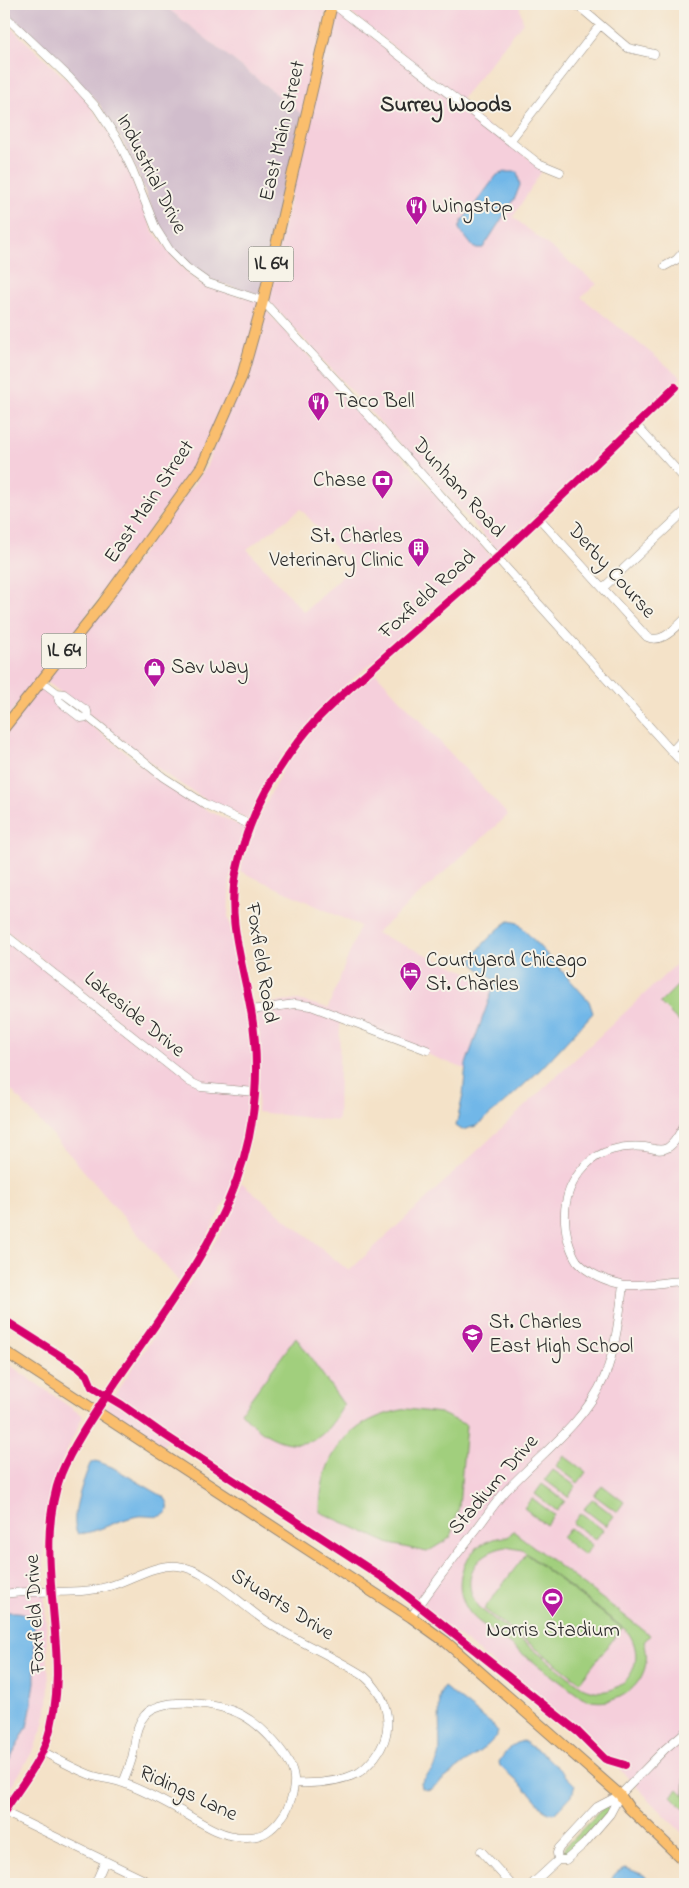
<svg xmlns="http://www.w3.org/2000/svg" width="689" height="1888" viewBox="0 0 689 1888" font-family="'Indie Flower',sans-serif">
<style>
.built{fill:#f5cfdb;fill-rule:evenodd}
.industrial{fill:#d1bdcc}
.green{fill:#a1cf7d;stroke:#667d54;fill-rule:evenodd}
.water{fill:#71b7e8;stroke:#4e718a}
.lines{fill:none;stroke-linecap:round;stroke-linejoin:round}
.minor-casing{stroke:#90867a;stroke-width:9}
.major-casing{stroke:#90867a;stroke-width:12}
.minor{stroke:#fff;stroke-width:8}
.major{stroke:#fabe6d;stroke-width:10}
.cycleway-casing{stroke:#f7f3e8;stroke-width:11}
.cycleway{stroke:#d6006c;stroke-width:8}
.labels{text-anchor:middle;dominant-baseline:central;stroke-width:4;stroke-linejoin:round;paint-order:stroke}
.shield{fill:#f7f3e8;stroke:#686764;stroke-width:1}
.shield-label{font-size:20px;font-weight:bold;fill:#2b2b2b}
.street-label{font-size:21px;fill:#2b2b2b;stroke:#f7f3e8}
.poi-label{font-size:21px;fill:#2b2b2b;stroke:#f7f3e8;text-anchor:start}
.neighbourhood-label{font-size:22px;font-weight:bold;fill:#2b2b2b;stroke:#f7f3e8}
</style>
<rect width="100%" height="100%" fill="#f7f3e8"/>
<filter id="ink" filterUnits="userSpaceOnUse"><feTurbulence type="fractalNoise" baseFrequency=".02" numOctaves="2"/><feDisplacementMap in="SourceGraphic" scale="10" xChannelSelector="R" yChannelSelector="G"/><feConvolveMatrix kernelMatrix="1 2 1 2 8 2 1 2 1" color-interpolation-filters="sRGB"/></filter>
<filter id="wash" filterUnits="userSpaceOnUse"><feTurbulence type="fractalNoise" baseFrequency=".0096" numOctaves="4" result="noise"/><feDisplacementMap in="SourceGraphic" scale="20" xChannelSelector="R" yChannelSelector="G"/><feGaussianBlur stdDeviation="1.12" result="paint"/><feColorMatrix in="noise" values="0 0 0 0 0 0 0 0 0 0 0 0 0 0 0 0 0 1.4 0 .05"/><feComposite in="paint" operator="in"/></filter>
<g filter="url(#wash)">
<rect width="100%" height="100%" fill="#f4e2c8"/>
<!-- built -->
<path class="built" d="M162,4H328L303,115Z
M339,4H519L523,22L461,100Z
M334,7L543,169L513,217L597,284L581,297L681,377L498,551L267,299Z
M4,21L83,95L115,141L129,170L153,231L186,271L206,287L263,301L239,375L197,465L81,623L4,721Z
M264,308L390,443L492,557L325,704L282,756L250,821L208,801L168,776L46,681L206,468ZM301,509L352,567L304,612L247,549Z
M374,671L508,815L376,933L504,988L470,1071L340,1020L338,1121L257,1112L260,1037L253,1005L298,1000L328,1008L360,926L240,871L253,828L285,765L304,739L326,713Z
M41,686L180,795L205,809L245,828L230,880L228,916L244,988L253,1041L252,1095L243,1151L227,1198L198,1254L180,1283L71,1156L4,1082V935L127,1027L4,929V734Z
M685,956V1836L592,1741L378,1573L172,1437L160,1448L104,1410L189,1284L227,1222L241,1182L349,1271Z
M4,1361L83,1416L55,1476L44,1528V1582L49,1685L48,1704L44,1724L34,1749L18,1776L4,1797Z"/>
<!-- industrial -->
<path class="industrial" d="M4,4H162L303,115L261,296L210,280L188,264L173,249L160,229L135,167L121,139L99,104L73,76L4,10Z"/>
<!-- green -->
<path class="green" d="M685,978V1028L660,1003Z
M296,1337L344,1405C337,1416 330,1428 320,1436C292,1455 259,1434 241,1412Z
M407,1409L440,1413L466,1425L459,1507L450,1538L427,1552L390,1544L320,1512C320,1454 350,1418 407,1409Z
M564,1456L586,1472L578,1483L556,1466Z
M553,1470L576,1486L568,1497L545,1480Z
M542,1484L565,1501L557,1511L535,1494Z
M602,1485L624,1502L617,1512L594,1495Z
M532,1498L554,1515L546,1525L524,1508Z
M592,1499L614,1516L606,1526L584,1509Z
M581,1513L603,1530L595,1540L573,1523Z
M570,1528L592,1545L584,1555L562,1538Z
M513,1531L650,1635L644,1642C657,1680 616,1713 582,1698L478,1621C443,1592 463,1537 508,1537ZM506,1547L522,1550L627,1631C652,1664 619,1705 582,1687L478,1607C459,1579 475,1552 506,1547Z
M526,1554L622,1628L580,1682L484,1609Z
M685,1777V1810L671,1796L678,1789L684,1795Z
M605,1806L609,1810L607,1814L569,1853L566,1856L562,1854L565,1847Z"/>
<!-- water -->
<path class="water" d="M505,172H517L520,185L515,198L483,248H474L459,229L462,221L497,175Z
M509,921L518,923L552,960L589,1001L593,1013L540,1070L502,1105L476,1126L462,1130L456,1126L463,1095L466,1064L495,983C491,973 477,971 472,961C476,949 498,928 509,921Z
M96,1461L112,1467L164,1497C168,1501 171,1510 165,1514C159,1519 146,1515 138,1516C119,1519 97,1533 78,1534C68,1520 84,1479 90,1464Z
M4,1612C17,1612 29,1610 34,1624L35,1682L30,1714L27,1727L4,1770Z
M444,1687L493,1725L498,1732L496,1737L488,1745L431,1789L426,1790L422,1788L421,1783C427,1775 436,1767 439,1757C442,1742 435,1695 444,1687Z
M523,1741L545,1755L575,1785L572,1795L554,1814L548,1813L545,1811L531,1794L500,1766L499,1762C504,1753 513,1743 523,1741Z
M626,1868L644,1875L651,1884H611C612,1874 617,1871 626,1868Z"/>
</g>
<g filter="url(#ink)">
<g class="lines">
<defs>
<path id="minor" d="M333,4L538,163L560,172
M576,4L628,48L654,54
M4,15L69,77L97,108L118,140L132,169L156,229L170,251L187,268L208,283L263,301L379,427L685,766
M510,141L600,25
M665,266L676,260L685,250
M636,425L685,479
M538,517L647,637C662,644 674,629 685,619
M603,588L685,511
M41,681L57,693L64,694L87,711L88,717L163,777L205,804L251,825
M57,693L59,701L81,718L88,717
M672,751L685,737
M4,934L190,1082L201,1087L255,1092
M251,1010L295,1004L311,1006L427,1050
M685,1124C680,1132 675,1144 667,1148C660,1152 652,1148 645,1147C623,1145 600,1150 585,1166C565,1187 561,1212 568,1240C570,1247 573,1255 577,1261C587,1273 606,1281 621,1284C634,1288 669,1281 685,1281
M4,1594C40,1588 78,1597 113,1585C134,1578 155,1564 178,1566C207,1569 242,1606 267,1622C298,1642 333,1656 364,1676C389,1697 396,1731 375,1757C370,1763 365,1769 358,1773C339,1782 314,1784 294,1783
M411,1617C432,1587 453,1559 475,1531C485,1518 494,1504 505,1492C538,1456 584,1424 604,1378C615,1353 620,1313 623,1285
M42,1751C59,1760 76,1770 94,1776C103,1779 114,1779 123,1783C143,1790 163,1801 181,1811C200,1822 221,1837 244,1837C261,1838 272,1831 282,1817C289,1809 295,1790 294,1778C292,1756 261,1725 242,1715C221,1703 162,1695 145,1715C134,1727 136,1743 132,1758C130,1766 126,1775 123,1783
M4,1812C18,1789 38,1766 47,1740C76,1654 29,1561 61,1474C73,1444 99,1407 117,1380C161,1316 210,1253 237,1179C257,1124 261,1063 250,1005C242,961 227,918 236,873C247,816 279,761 318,718C337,698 359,680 379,662C419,626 460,592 499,556C558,500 617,444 675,387
M4,1812L153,1884
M481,1851L511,1884
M558,1860L557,1853L559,1848L597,1807L620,1795
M95,1884L105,1861
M532,1884L558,1860H566L584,1844L610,1814L620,1795L665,1749L685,1732"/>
<path id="major" d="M4,728L103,603L202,466L242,376L263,301L332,4
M4,1351L411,1617L446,1642L620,1795L629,1808L685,1862"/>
</defs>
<!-- minor casing -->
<use href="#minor" class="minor-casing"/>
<!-- major casing -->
<use href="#major" class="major-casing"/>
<!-- minor -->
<use href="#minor" class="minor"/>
<!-- major -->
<use href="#major" class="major"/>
<defs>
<path id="cycleway" d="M4,1320L78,1367L87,1375L92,1387L122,1405L160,1432L388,1581L578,1732L605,1759L625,1765
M4,1812C18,1789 38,1766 47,1740C76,1654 29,1561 61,1474C73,1444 99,1407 117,1380C161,1316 210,1253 237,1179C257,1124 261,1063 250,1005C242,961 227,918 236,873C247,816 279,761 318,718C337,698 359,680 379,662C419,626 460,592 499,556C558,500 617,444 675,387"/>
</defs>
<!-- cycleway casing -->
<use href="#cycleway" class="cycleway-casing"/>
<!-- cycleway -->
<use href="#cycleway" class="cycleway"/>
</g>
</g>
<!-- icons -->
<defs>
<symbol id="restaurant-pin" viewBox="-11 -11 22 30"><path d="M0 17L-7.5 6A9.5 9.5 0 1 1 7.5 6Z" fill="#b5179e" stroke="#f7f3e8"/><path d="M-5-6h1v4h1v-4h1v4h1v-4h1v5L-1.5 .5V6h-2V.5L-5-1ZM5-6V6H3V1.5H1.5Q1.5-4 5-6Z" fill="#fff"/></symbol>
<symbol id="bank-pin" viewBox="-11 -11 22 30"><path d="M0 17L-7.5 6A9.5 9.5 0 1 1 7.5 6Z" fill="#b5179e" stroke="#f7f3e8"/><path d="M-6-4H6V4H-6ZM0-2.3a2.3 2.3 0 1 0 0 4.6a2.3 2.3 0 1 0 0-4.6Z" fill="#fff"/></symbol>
<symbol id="building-pin" viewBox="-11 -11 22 30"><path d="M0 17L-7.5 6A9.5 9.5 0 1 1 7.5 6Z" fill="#b5179e" stroke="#f7f3e8"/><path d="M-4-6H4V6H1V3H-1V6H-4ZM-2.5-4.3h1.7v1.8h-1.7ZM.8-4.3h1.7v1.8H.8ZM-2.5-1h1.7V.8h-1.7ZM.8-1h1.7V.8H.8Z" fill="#fff"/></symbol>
<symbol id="shop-pin" viewBox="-11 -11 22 30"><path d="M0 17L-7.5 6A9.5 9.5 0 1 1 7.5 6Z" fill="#b5179e" stroke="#f7f3e8"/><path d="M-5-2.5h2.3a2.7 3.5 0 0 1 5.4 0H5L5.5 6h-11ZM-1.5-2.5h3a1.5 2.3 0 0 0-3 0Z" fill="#fff"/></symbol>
<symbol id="hotel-pin" viewBox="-11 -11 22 30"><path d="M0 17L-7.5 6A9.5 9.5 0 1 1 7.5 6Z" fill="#b5179e" stroke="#f7f3e8"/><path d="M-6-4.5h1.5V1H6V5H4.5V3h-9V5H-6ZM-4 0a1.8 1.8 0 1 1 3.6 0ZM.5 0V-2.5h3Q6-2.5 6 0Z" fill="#fff"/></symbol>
<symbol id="school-pin" viewBox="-11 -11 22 30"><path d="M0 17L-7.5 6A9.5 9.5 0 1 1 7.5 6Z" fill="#b5179e" stroke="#f7f3e8"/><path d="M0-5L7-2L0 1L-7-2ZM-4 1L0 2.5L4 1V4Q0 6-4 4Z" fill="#fff"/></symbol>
<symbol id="stadium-pin" viewBox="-11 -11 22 30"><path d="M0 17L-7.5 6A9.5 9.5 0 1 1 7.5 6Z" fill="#b5179e" stroke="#f7f3e8"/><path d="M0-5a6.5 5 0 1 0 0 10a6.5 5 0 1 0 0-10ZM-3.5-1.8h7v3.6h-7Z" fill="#fff"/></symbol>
</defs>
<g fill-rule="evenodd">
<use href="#restaurant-pin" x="404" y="194" width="25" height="34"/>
<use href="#restaurant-pin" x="306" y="390" width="25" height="34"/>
<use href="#bank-pin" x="370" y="468" width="25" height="34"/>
<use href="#building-pin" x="406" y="536" width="25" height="34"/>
<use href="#shop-pin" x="142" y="656" width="25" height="34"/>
<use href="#hotel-pin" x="398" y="960" width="25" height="34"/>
<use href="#school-pin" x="460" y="1322" width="25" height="34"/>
<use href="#stadium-pin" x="540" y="1586" width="25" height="34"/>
</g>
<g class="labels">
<!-- shield labels -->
<g class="shield">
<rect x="248.5" y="246.5" width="45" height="35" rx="4"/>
<rect x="41.5" y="633.5" width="45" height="35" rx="4"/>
</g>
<g class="shield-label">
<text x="271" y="264">IL 64</text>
<text x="64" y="651">IL 64</text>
</g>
<!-- street labels -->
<g class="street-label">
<text transform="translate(283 131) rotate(-77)">East Main Street</text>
<text transform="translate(151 174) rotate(63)">Industrial Drive</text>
<text transform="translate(458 488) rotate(48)">Dunham Road</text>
<text transform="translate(150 502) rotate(-56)">East Main Street</text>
<text transform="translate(611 571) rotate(48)">Derby Course</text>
<text transform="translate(428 595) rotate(-42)">Foxfield Road</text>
<text transform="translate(261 963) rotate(81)">Foxfield Road</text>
<text transform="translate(134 1015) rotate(39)">Lakeside Drive</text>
<text transform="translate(494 1485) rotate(-49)">Stadium Drive</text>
<text transform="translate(282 1605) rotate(32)">Stuarts Drive</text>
<text transform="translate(36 1614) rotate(-93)">Foxfield Drive</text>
<text transform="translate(188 1794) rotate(25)">Ridings Lane</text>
</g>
<!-- poi labels -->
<g class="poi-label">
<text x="432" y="207">Wingstop</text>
<text x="335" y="402">Taco Bell</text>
<text x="366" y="481" text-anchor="end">Chase</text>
<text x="403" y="537" text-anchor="end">St. Charles<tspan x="403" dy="24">Veterinary Clinic</tspan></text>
<text x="171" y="668">Sav Way</text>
<text x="426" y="961">Courtyard Chicago<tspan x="426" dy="24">St. Charles</tspan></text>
<text x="489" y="1323">St. Charles<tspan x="489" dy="24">East High School</tspan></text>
<text x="553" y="1631" text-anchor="middle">Norris Stadium</text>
</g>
<!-- neighbourhood labels -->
<g class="neighbourhood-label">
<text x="446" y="106">Surrey Woods</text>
</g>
</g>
<!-- margin -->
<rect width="689" height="1888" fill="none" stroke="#f7f3e8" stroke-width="20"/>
</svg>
